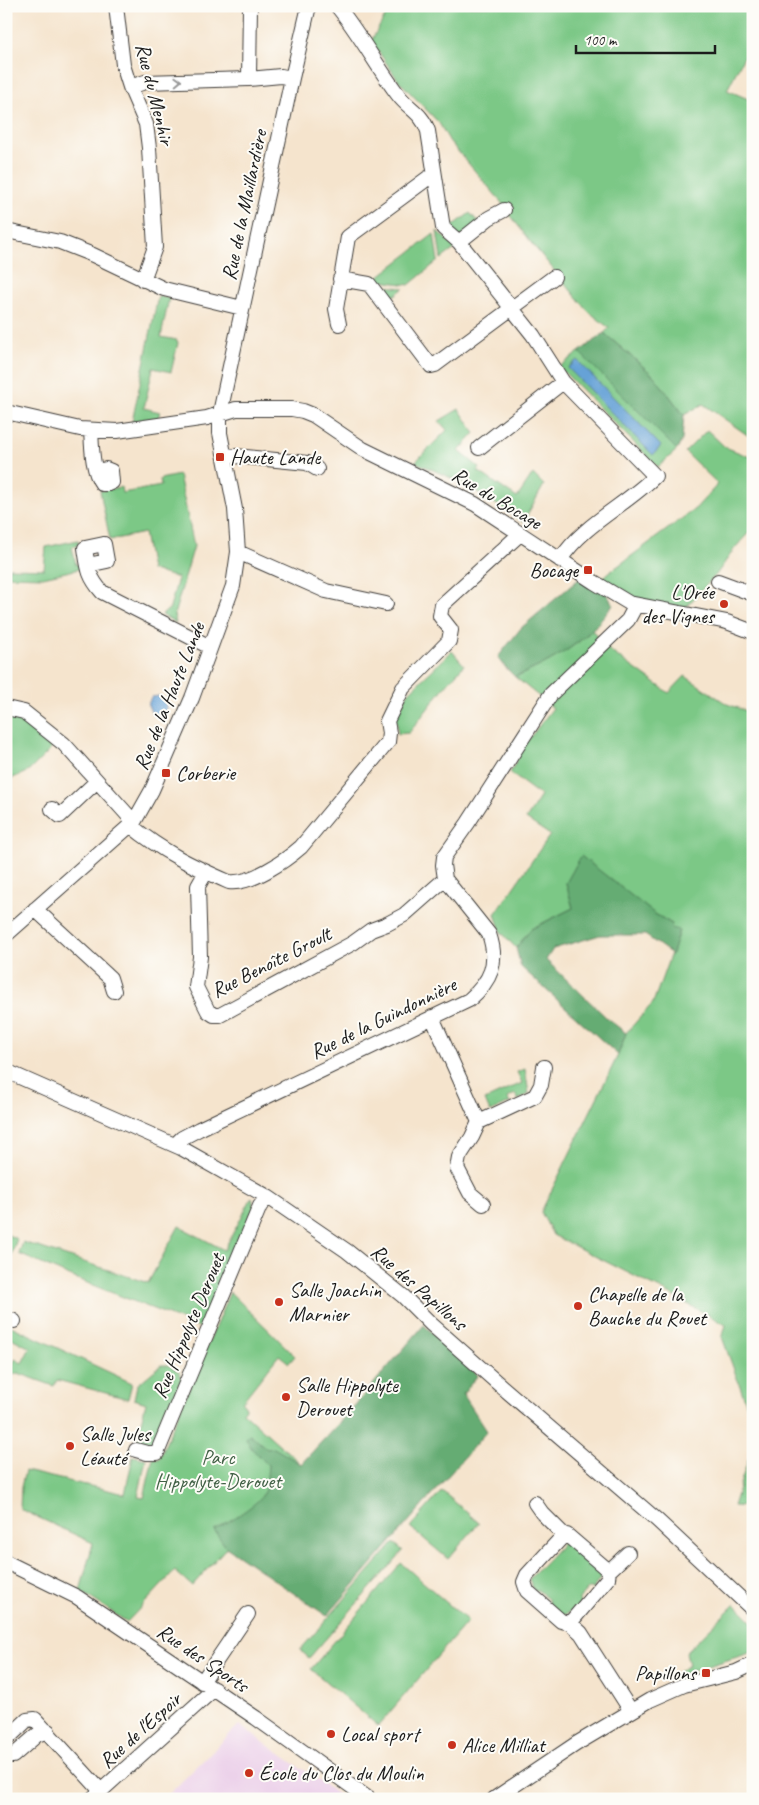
<svg xmlns="http://www.w3.org/2000/svg" width="759" height="1805" viewBox="0 0 759 1805" font-family="Caveat,sans-serif">
<style>
.built{fill:#ecd1ea}
.green{fill:#7cc886;stroke:#4c7251}
.forest{fill:#65ac73;stroke:#406448}
.water{fill:#66a2d7;stroke:#415f7a}
.lines{fill:none;stroke-linecap:round;stroke-linejoin:round}
.minor-casing{stroke:#3d3a37;stroke-width:16}
.minor{stroke:#fff;stroke-width:14}
.oneway{stroke:#999}
.poi-dot{fill:#c8321e;stroke:#fdfcf7;stroke-width:2}
.labels{text-anchor:middle;dominant-baseline:central;stroke-width:4;stroke-linejoin:round;paint-order:stroke}
.street-label{font-size:21px;fill:#1c1c1c;stroke:#fdfcf7}
.poi-label{font-size:21px;fill:#1c1c1c;stroke:#fdfcf7;text-anchor:start}
.park-label{font-size:21px;fill:#426146;stroke:#fdfcf7}
</style>
<rect width="100%" height="100%" fill="#fdfcf7"/>
<filter id="ink" filterUnits="userSpaceOnUse"><feTurbulence type="fractalNoise" baseFrequency=".02" numOctaves="2"/><feDisplacementMap in="SourceGraphic" scale="10" xChannelSelector="R" yChannelSelector="G"/><feConvolveMatrix kernelMatrix="1 2 1 2 8 2 1 2 1" color-interpolation-filters="sRGB"/></filter>
<filter id="wash" filterUnits="userSpaceOnUse"><feTurbulence type="fractalNoise" baseFrequency=".0096" numOctaves="4" result="noise"/><feDisplacementMap in="SourceGraphic" scale="20" xChannelSelector="R" yChannelSelector="G"/><feGaussianBlur stdDeviation="1.12" result="paint"/><feColorMatrix in="noise" values="0 0 0 0 0 0 0 0 0 0 0 0 0 0 0 0 0 1.4 0 .05"/><feComposite in="paint" operator="in"/></filter>
<g filter="url(#wash)">
<rect width="100%" height="100%" fill="#f5e4cd"/>
<!-- built -->
<path class="built" d="M239,1725L345,1799H171L168,1795Z"/>
<!-- green -->
<path class="green" d="M393,6H690L753,9V39L727,90L753,101V439L703,404L684,415L654,376L604,333L609,328L588,311L528,239L498,198L450,142L439,123L398,80L371,41L387,13L386,11Z
M470,213L479,223L459,238L449,229Z
M437,231L456,248L441,259Z
M434,234L438,261L409,285L374,280Z
M372,285L404,288L386,302Z
M158,296L169,298L161,337L177,340L178,343L171,372L153,368L144,408L160,412L158,418L132,422Z
M579,352L677,450L658,467L559,367Z
M459,409L475,433L459,451L480,468L478,471L517,498L533,474L544,485L523,522L467,485L415,462L447,430L439,421Z
M707,430L725,447L753,458V528L735,548L716,575L684,609L634,600L599,580L696,508L718,484L685,452Z
M179,475L194,546L174,615L176,623L162,615L170,608L178,578L151,570L144,533L110,540L100,491L121,487L122,493L161,486L160,479Z
M78,540L79,545L72,547L76,565L83,564L84,568L43,577L8,576L9,568L44,569L46,547Z
M592,630L610,651L669,693L685,676L727,704L753,713V1422L722,1337L726,1325L666,1292L553,1235L541,1212L618,1055L626,1033L653,1003L679,931L671,928L672,924L655,914L566,883L573,908L531,929L516,948L501,932L495,914L550,835L526,819L541,796L510,773L525,744L553,708L515,677C539,668 575,648 592,630Z
M452,651L464,665L442,690L409,733L398,734L397,723L393,716L396,717L408,693Z
M6,712L18,714L55,745L29,771L6,781Z
M525,1069L529,1094L518,1100L515,1094L507,1098L510,1103L490,1112L485,1100L522,1083L517,1072Z
M252,1197L254,1207L204,1329L67,1275L19,1254L23,1242L148,1283L179,1226L224,1250Z
M6,1234L17,1239L6,1271Z
M230,1292L295,1356L289,1363L279,1355L242,1402L246,1407L243,1412L301,1464L192,1586L175,1571L127,1622L80,1591L93,1543L20,1509L21,1487L25,1471L125,1494L133,1456L146,1459L138,1497L144,1498L153,1458L159,1459Z
M11,1326L132,1383L128,1399L57,1380L54,1386L18,1373L10,1376L6,1389V1367L11,1369L15,1359L22,1363L30,1348L6,1335Z
M161,1365H168L180,1372L182,1379L155,1442L149,1444L141,1442L137,1437L146,1403L134,1399L137,1385Z
M753,1446V1507L733,1506L750,1454Z
M442,1491L479,1523L448,1559L410,1527Z
M565,1541L603,1574L593,1589H588L579,1599L580,1604L575,1610L562,1616L549,1605V1600L539,1591H534L529,1579Z
M394,1543L403,1551L309,1658L300,1650Z
M401,1563L468,1621L378,1726L311,1669Z
M735,1604L753,1622V1651L747,1654L669,1678L689,1665L686,1652Z"/>
<!-- forest -->
<path class="forest" d="M604,333L654,376L684,415L682,440L677,450L579,352Z
M580,578L606,593L613,604C591,639 553,662 515,677L506,668L498,657L521,628Z
M581,856L655,914L672,924L671,928L679,930L672,954L645,935H600L553,949L546,960L608,1019L626,1033L618,1055L521,967L516,948L531,929L573,908L566,883Z
M424,1325L478,1375L463,1394L487,1431L327,1616L226,1547L214,1530C225,1524 255,1506 262,1496C267,1488 267,1475 268,1465L251,1448L246,1438L250,1434L267,1449L274,1448L301,1464L350,1411Z"/>
<!-- water -->
<path class="water" d="M577,360L661,446L653,455L568,368Z
M159,696L165,700C168,708 166,711 160,716L152,714L148,705L151,697Z"/>
</g>
<g filter="url(#ink)">
<g class="lines">
<defs>
<path id="minor" d="M116,6L123,65L130,87L146,124L149,148L155,247L143,280
M337,6C360,34 377,67 399,96C409,109 422,113 428,131L443,228L459,242L533,335L563,382
M249,79L250,6
M130,87L145,82L249,79L281,76L292,78
M6,231L60,242L93,255L164,289L242,308
M459,242L489,218L504,210
M340,279L369,284L431,366L435,365L554,277
M339,324L336,309L348,237L428,178L434,177
M6,412L80,429L117,431L207,418L236,409H292L303,411L313,415L363,449L475,504L594,582L629,603L727,622L753,632
M91,430C92,447 92,471 102,484H108L112,482L111,471L106,469L96,471
M479,448L563,382L655,476C625,506 583,524 560,560
M225,455L307,463L317,469
M238,552L326,591L386,604
M88,565L107,561L104,544L85,548C88,568 88,576 102,592L210,647
M718,581L753,594
M6,708L24,712L64,744L134,822
M52,809L60,816L96,782
M130,825C163,852 190,865 229,882C250,885 285,861 301,847L388,742L389,733L387,721L403,688L449,641L451,630L440,616L442,605L520,534
M206,872L198,886L200,957L196,987L208,1011L214,1015H220L353,943L371,930L387,924L404,915L445,879
M35,909L110,978L114,991
M6,935L134,822L152,790L192,698L233,586L238,552L235,509L220,433V413L292,78L309,6
M432,1017L479,1122L472,1137L459,1157L457,1168L470,1193L483,1204
M6,1071L181,1148L268,1197L347,1251L403,1296L431,1324L501,1386L657,1520L753,1610
M479,1122L535,1096L541,1085L544,1067
M175,1145L182,1138L199,1129L469,1000C491,981 499,963 489,934L445,879L443,865L444,857L468,823L551,694L628,620L636,605
M6,1318L14,1321
M136,1450L147,1453H157L260,1206L268,1197
M535,1503L542,1513L564,1535
M6,1562L77,1597L256,1718L369,1799
M609,1571L628,1553
M570,1623L608,1578L609,1571L567,1535H564L527,1575L524,1582L527,1591L561,1621L570,1623L581,1633L631,1711
M202,1682L248,1614
M6,1740L27,1720L35,1719L101,1791
M6,1756H13L37,1735L48,1731
M92,1799L214,1689
M494,1799L576,1744L650,1700L684,1685L736,1672L753,1664"/>
</defs>
<!-- minor casing -->
<use href="#minor" class="minor-casing"/>
<!-- minor -->
<use href="#minor" class="minor"/>
</g>
<!-- one-way arrows -->
<defs><path id="oneway-chevron" d="M-2-3.5L2.5 0L-2 3.5" fill="none" stroke-width="1.6" stroke-linecap="round" stroke-linejoin="round" transform="scale(1.25)"/></defs>
<use class="oneway" href="#oneway-chevron" transform="translate(178 81) rotate(-2)"/>
</g>
<!-- markers -->
<g class="poi-dot">
<rect x="215" y="452" width="10" height="10" rx="2.5"/>
<rect x="583" y="565" width="10" height="10" rx="2.5"/>
<circle cx="724" cy="604" r="5"/>
<rect x="161" y="768" width="10" height="10" rx="2.5"/>
<circle cx="279" cy="1302" r="5"/>
<circle cx="578" cy="1306" r="5"/>
<circle cx="286" cy="1397" r="5"/>
<circle cx="70" cy="1446" r="5"/>
<rect x="701" y="1668" width="10" height="10" rx="2.5"/>
<circle cx="331" cy="1734" r="5"/>
<circle cx="452" cy="1745" r="5"/>
<circle cx="249" cy="1773" r="5"/>
</g>
<g class="labels">
<!-- street labels -->
<g class="street-label">
<text transform="translate(155 94) rotate(76)">Rue du Menhir</text>
<text transform="translate(244 205) rotate(-78)">Rue de la Maillardière</text>
<text transform="translate(497 498) rotate(31)">Rue du Bocage</text>
<text transform="translate(169 696) rotate(-68)">Rue de la Haute Lande</text>
<text transform="translate(271 962) rotate(-27)">Rue Benoîte Groult</text>
<text transform="translate(383 1018) rotate(-26)">Rue de la Guindonnière</text>
<text transform="translate(419 1287) rotate(41)">Rue des Papillons</text>
<text transform="translate(188 1326) rotate(-67)">Rue Hippolyte Derouet</text>
<text transform="translate(203 1658) rotate(34)">Rue des Sports</text>
<text transform="translate(140 1730) rotate(-42)">Rue de l'Espoir</text>
</g>
<!-- poi labels -->
<g class="poi-label">
<text x="230" y="457">Haute Lande</text>
<text x="578" y="570" text-anchor="end">Bocage</text>
<text x="714" y="592" text-anchor="end">L'Orée<tspan x="714" dy="24">des Vignes</tspan></text>
<text x="176" y="773">Corberie</text>
<text x="289" y="1290">Salle Joachin<tspan x="289" dy="24">Marnier</tspan></text>
<text x="588" y="1294">Chapelle de la<tspan x="588" dy="24">Bauche du Rouet</tspan></text>
<text x="296" y="1385">Salle Hippolyte<tspan x="296" dy="24">Derouet</tspan></text>
<text x="80" y="1434">Salle Jules<tspan x="80" dy="24">Léauté</tspan></text>
<text x="696" y="1673" text-anchor="end">Papillons</text>
<text x="341" y="1734">Local sport</text>
<text x="462" y="1745">Alice Milliat</text>
<text x="259" y="1773">École du Clos du Moulin</text>
</g>
<!-- park labels -->
<g class="park-label">
<text x="218" y="1457">Parc<tspan x="218" dy="24">Hippolyte-Derouet</tspan></text>
</g>
</g>
<!-- margin -->
<rect width="759" height="1805" fill="none" stroke="#fdfcf7" stroke-width="25"/>
<!-- scale -->
<path d="M576 45v8h139v-8" fill="none" stroke="#1c1c1c" stroke-width="2.5"/>
<text x="584" y="45" font-size="15" fill="#1c1c1c" stroke="#fdfcf7" stroke-width="4" paint-order="stroke">100 m</text>
</svg>
